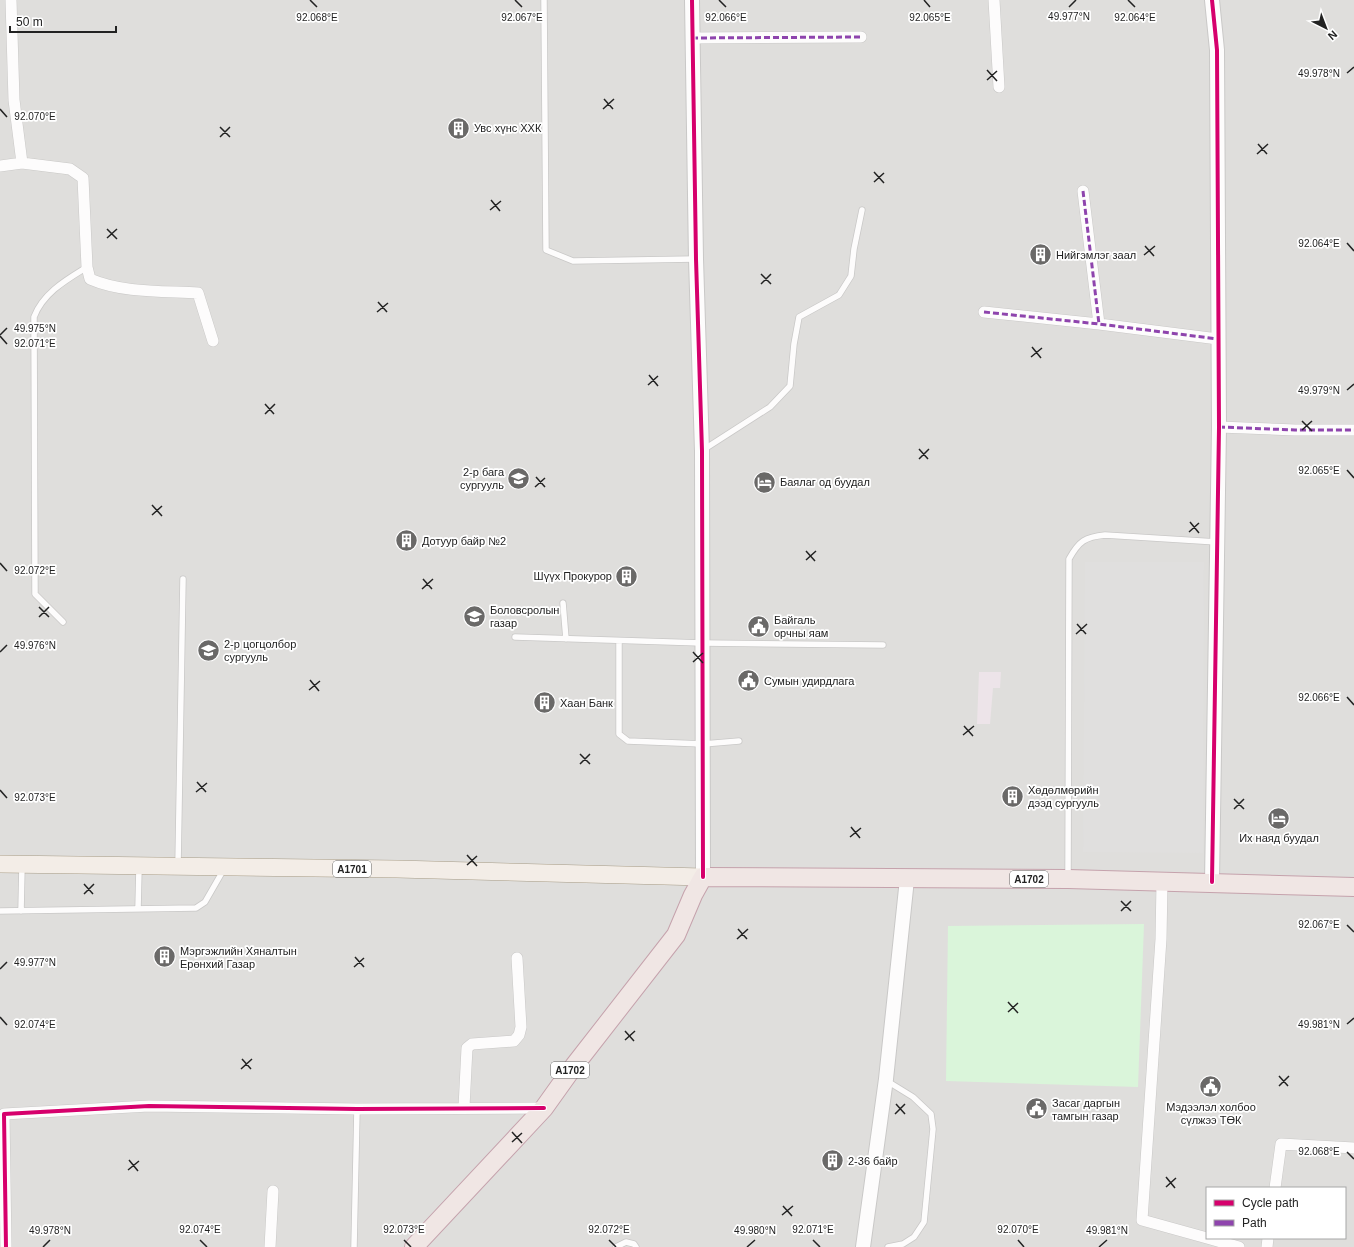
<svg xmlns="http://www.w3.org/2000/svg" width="1354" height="1247" viewBox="0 0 1354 1247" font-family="Helvetica,sans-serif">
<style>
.residential{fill:#dfdedc;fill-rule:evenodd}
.industrial{fill:#ede4e9}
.park{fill:#daf5da}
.parking{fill:#e0dfde}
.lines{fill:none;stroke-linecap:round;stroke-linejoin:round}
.service-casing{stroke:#c9c8c7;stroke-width:7}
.minor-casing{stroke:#c9c8c7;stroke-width:12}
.tertiary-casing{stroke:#c9c8c7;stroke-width:16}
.primary-casing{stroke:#a79c86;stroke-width:18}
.trunk-casing{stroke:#c5a2ac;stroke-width:20}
.service{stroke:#fdfcfc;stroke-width:5.5}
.minor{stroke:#fdfcfc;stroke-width:11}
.tertiary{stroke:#fdfcfc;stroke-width:14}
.primary{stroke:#f3ede7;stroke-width:17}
.trunk{stroke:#f0e6e4;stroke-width:18}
.quiet{stroke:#8e44ad;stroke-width:3;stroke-dasharray:6 3;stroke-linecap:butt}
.cycleway-casing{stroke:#fff;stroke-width:6}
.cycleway{stroke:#d6006c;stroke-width:4}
.ticks{fill:none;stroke:#222;stroke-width:1.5}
.labels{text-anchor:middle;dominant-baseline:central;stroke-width:3.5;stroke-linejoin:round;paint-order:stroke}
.shield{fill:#fff;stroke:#646464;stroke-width:1}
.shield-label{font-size:10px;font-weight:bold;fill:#222}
.poi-label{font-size:11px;fill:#222;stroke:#fff;text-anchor:start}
.ticks-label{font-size:10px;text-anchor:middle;fill:#222;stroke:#fff;stroke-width:3.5;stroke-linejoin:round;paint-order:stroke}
</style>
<rect width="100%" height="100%" fill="#f0eeeb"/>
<!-- residential -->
<path class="residential" d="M0,0H1354V1247H0ZM1207,1188H1345V1238H1207Z"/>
<!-- industrial -->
<path class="industrial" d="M979,672H1001L1000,688H993L990,724H977Z"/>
<!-- park -->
<path class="park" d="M1144,924L1138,1087L946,1081L948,926Z"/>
<!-- parking -->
<path class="parking" d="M1085,562H1204L1203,853L1083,852Z"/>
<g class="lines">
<defs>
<path id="service" d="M544,0L546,250L573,261L695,259
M703,450L770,407L790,386L794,344L799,317L839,295L851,276L854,249L862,210
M563,603L566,639
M63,622L35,594L34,317C43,293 66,280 87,267
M515,637L702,643L883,645
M619,641V734L628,741L703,744L739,741
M178,865L183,579
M1068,876L1069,559C1079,541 1085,537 1105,535L1217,542
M138,909L139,868
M0,911L196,908L205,902L224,869
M21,911L22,866
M887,1081L913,1097L931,1114L933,1129L924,1222L914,1237L903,1244L888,1247
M354,1247L357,1109
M616,1247L626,1242L634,1244L636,1247"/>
<path id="minor" d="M11,0L14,100L22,163
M994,0L999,87
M692,38L861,37
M0,166L22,163L70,169L83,178L87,267L90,279C122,293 163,291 198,293L213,341
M1083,191L1099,324
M984,312L1099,324L1218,339
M1219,427L1295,430H1354
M1162,883L1161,939L1142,1220L1207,1238
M464,1107L467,1048L472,1044L514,1041L519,1035L521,1027L517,958
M1275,1188L1281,1144L1354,1148
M1207,1238L1239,1247
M6,1247L4,1114L149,1106L357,1109L544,1108
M270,1247L273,1191
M1267,1247L1268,1238"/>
<path id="tertiary" d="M692,0L696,259L702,451L703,877
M1212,0L1217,50L1219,427L1212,882
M863,1247L886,1079L907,879"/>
<path id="primary" d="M0,864L397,869L703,877"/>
<path id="trunk" d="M414,1247L544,1108L574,1066L676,935L693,895L703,877L1068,879L1354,887"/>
</defs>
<!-- service casing -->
<use href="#service" class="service-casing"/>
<!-- minor casing -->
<use href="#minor" class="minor-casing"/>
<!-- tertiary casing -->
<use href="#tertiary" class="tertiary-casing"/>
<!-- primary casing -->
<use href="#primary" class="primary-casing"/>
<!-- trunk casing -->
<use href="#trunk" class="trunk-casing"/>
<!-- service -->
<use href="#service" class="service"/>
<!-- minor -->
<use href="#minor" class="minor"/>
<!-- tertiary -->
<use href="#tertiary" class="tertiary"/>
<!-- primary -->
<use href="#primary" class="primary"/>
<!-- trunk -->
<use href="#trunk" class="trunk"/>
<!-- quiet -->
<path class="quiet" d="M692,38L861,37
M1083,191L1099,324
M984,312L1099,324L1218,339
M1219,427L1295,430H1354"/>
<defs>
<path id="cycleway" d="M692,0L696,259L702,451L703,877
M1212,0L1217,50L1219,427L1212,882
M6,1247L4,1114L149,1106L357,1109L544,1108"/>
</defs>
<!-- cycleway casing -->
<use href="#cycleway" class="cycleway-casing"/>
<!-- cycleway -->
<use href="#cycleway" class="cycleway"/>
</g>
<!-- ticks -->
<path class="ticks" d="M310,0L317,7M515,0L522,7M719,0L726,7M924,0L930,7M1128,0L1135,7M1069,7L1076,0M987,70L997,81M1347,73L1354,67M987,80L997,71M604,99L613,109M0,109L7,117M603,109L614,99M220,127L230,137M220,137L230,127M1258,144L1267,154M1257,154L1268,144M874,172L884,183M874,182L884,173M491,200L500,211M490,210L501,201M107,229L117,239M107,238L117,229M1347,243L1354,251M1145,246L1154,256M1144,255L1155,246M761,274L771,284M761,284L771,274M378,302L387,312M377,312L388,303M0,335L7,328M0,336L7,344M1032,347L1041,358M1031,357L1042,348M649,375L658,386M648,385L658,376M1347,390L1354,384M265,404L274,414M265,414L275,404M1302,421L1312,431M1302,430L1312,421M919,449L928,459M919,459L929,449M1347,470L1354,478M536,477L545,487M535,487L545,478M152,505L162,516M152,515L162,506M1190,522L1199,533M1189,532L1199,523M806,551L815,561M806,560L816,551M0,563L7,571M423,579L432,589M422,589L433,579M39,607L49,617M39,617L49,607M1077,624L1086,634M1076,634L1087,624M0,652L7,645M693,652L703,663M693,662L703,653M310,680L319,691M309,690L320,681M1347,697L1354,705M964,726L973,736M963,735L974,726M580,754L590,764M580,764L590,754M197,782L206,792M0,790L7,798M196,792L207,783M1234,799L1244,809M1234,809L1244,799M851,827L860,838M850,837L861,828M467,855L477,866M467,865L477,856M84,884L93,894M84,894L94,884M1121,901L1131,911M1121,911L1131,901M1347,925L1354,932M738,929L747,939M737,939L748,929M355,957L364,967M354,967L364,958M0,969L7,962M1008,1002L1018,1013M1008,1012L1018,1003M0,1017L7,1025M1347,1024L1354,1018M625,1031L634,1041M625,1040L635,1031M242,1059L251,1069M241,1069L252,1059M1279,1076L1288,1086M1279,1086L1289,1076M896,1104L905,1114M895,1114L905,1104M512,1132L522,1143M512,1142L522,1133M1347,1152L1354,1159M129,1160L138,1171M128,1170L139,1161M1166,1177L1175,1188M1166,1187L1176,1178M783,1206L792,1216M782,1215L793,1206M200,1240L207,1247M404,1240L411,1247M609,1240L616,1247M813,1240L820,1247M1018,1240L1024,1247M43,1247L50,1240M747,1247L755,1240M1099,1247L1107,1240"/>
<!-- icons -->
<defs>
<symbol id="building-disc" viewBox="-11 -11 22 22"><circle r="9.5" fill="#6a6968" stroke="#fff"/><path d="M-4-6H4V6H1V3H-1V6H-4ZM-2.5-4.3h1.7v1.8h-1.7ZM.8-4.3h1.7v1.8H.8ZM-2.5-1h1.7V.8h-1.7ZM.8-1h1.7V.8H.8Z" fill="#fff"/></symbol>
<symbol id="school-disc" viewBox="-11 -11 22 22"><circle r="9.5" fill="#6a6968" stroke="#fff"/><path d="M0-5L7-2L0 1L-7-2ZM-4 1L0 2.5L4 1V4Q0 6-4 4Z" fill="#fff"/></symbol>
<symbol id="hotel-disc" viewBox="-11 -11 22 22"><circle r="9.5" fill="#6a6968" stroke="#fff"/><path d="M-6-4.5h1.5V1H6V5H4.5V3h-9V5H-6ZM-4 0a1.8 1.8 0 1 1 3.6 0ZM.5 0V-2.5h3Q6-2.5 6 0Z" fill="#fff"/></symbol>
<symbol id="civic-disc" viewBox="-11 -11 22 22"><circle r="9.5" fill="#6a6968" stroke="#fff"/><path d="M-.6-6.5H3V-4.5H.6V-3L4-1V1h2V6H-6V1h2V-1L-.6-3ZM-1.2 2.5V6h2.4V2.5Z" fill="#fff"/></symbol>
</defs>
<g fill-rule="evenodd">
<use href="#building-disc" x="446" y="116" width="25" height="25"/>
<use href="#building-disc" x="1028" y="242" width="25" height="25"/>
<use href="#school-disc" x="506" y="466" width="25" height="25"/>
<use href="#hotel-disc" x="752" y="470" width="25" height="25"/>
<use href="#building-disc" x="394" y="528" width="25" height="25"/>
<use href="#building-disc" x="614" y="564" width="25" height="25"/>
<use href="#school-disc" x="462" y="604" width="25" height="25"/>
<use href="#civic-disc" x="746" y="614" width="25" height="25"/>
<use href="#school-disc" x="196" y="638" width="25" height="25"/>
<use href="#civic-disc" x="736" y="668" width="25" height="25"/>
<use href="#building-disc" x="532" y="690" width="25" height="25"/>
<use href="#building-disc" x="1000" y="784" width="25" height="25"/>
<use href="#hotel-disc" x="1266" y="806" width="25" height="25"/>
<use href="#building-disc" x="152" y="944" width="25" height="25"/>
<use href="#civic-disc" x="1198" y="1074" width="25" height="25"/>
<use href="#civic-disc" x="1024" y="1096" width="25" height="25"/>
<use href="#building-disc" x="820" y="1148" width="25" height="25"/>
</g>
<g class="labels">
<!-- shield labels -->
<g class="shield">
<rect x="333" y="861" width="38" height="16" rx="3"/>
<rect x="1010" y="871" width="38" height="16" rx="3"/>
<rect x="551" y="1062" width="38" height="16" rx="3"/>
</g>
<g class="shield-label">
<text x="352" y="869">A1701</text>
<text x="1029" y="879">A1702</text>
<text x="570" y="1070">A1702</text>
</g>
<!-- poi labels -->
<g class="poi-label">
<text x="474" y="128">Увс хүнс ХХК</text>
<text x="1056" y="255">Нийгэмлэг заал</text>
<text x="504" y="472" text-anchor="end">2-р бага<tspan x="504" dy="13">сургууль</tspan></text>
<text x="780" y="482">Баялаг од буудал</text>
<text x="422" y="541">Дотуур байр №2</text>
<text x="612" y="576" text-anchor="end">Шүүх Прокурор</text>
<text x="490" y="610">Боловсролын<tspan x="490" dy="13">газар</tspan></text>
<text x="774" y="620">Байгаль<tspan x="774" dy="13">орчны яам</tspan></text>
<text x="224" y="644">2-р цогцолбор<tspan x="224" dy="13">сургууль</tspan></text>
<text x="764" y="681">Сумын удирдлага</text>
<text x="560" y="703">Хаан Банк</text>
<text x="1028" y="790">Хөдөлмөрийн<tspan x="1028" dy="13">дээд сургууль</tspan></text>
<text x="1279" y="838" text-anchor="middle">Их наяд буудал</text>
<text x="180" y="951">Мэргэжлийн Хяналтын<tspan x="180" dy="13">Ерөнхий Газар</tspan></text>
<text x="1052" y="1103">Засаг даргын<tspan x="1052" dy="13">тамгын газар</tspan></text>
<text x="1211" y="1107" text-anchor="middle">Мэдээлэл холбоо<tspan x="1211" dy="13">сүлжээ ТӨК</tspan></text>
<text x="848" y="1161">2-36 байр</text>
</g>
</g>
<g class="ticks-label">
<text x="1069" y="20">49.977°N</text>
<text x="317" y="21">92.068°E</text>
<text x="522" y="21">92.067°E</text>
<text x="726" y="21">92.066°E</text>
<text x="930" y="21">92.065°E</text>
<text x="1135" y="21">92.064°E</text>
<text x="1319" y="77">49.978°N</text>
<text x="35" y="120">92.070°E</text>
<text x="1319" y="247">92.064°E</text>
<text x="35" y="332">49.975°N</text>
<text x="35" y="347">92.071°E</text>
<text x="1319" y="394">49.979°N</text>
<text x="1319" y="474">92.065°E</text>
<text x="35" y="574">92.072°E</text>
<text x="35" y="649">49.976°N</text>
<text x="1319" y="701">92.066°E</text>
<text x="35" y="801">92.073°E</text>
<text x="1319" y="928">92.067°E</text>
<text x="35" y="966">49.977°N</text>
<text x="1319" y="1028">49.981°N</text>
<text x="35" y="1028">92.074°E</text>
<text x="1319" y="1155">92.068°E</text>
<text x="200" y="1233">92.074°E</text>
<text x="404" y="1233">92.073°E</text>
<text x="609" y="1233">92.072°E</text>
<text x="813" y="1233">92.071°E</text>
<text x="1018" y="1233">92.070°E</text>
<text x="50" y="1234">49.978°N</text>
<text x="755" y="1234">49.980°N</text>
<text x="1107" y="1234">49.981°N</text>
</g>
<!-- legend -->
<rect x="1206" y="1187" width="140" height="52" fill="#ffffff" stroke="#a7a7a7"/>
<rect x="1214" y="1200" width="20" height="6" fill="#d6006c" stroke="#a7a7a7"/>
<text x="1242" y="1207" font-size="12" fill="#222222">Cycle path</text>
<rect x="1214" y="1220" width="20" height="6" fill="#8e44ad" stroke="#a7a7a7"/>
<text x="1242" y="1227" font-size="12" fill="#222222">Path</text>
<!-- north arrow -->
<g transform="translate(1326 28) rotate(138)" stroke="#ffffff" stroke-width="3" paint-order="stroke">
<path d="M0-3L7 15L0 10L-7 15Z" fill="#222222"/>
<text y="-6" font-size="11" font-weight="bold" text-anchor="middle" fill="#222222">N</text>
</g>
<!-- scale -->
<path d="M10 26v6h106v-6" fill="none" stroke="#222222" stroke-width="2"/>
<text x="16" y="26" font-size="12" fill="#222222" stroke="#ffffff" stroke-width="3" paint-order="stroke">50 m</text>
</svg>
